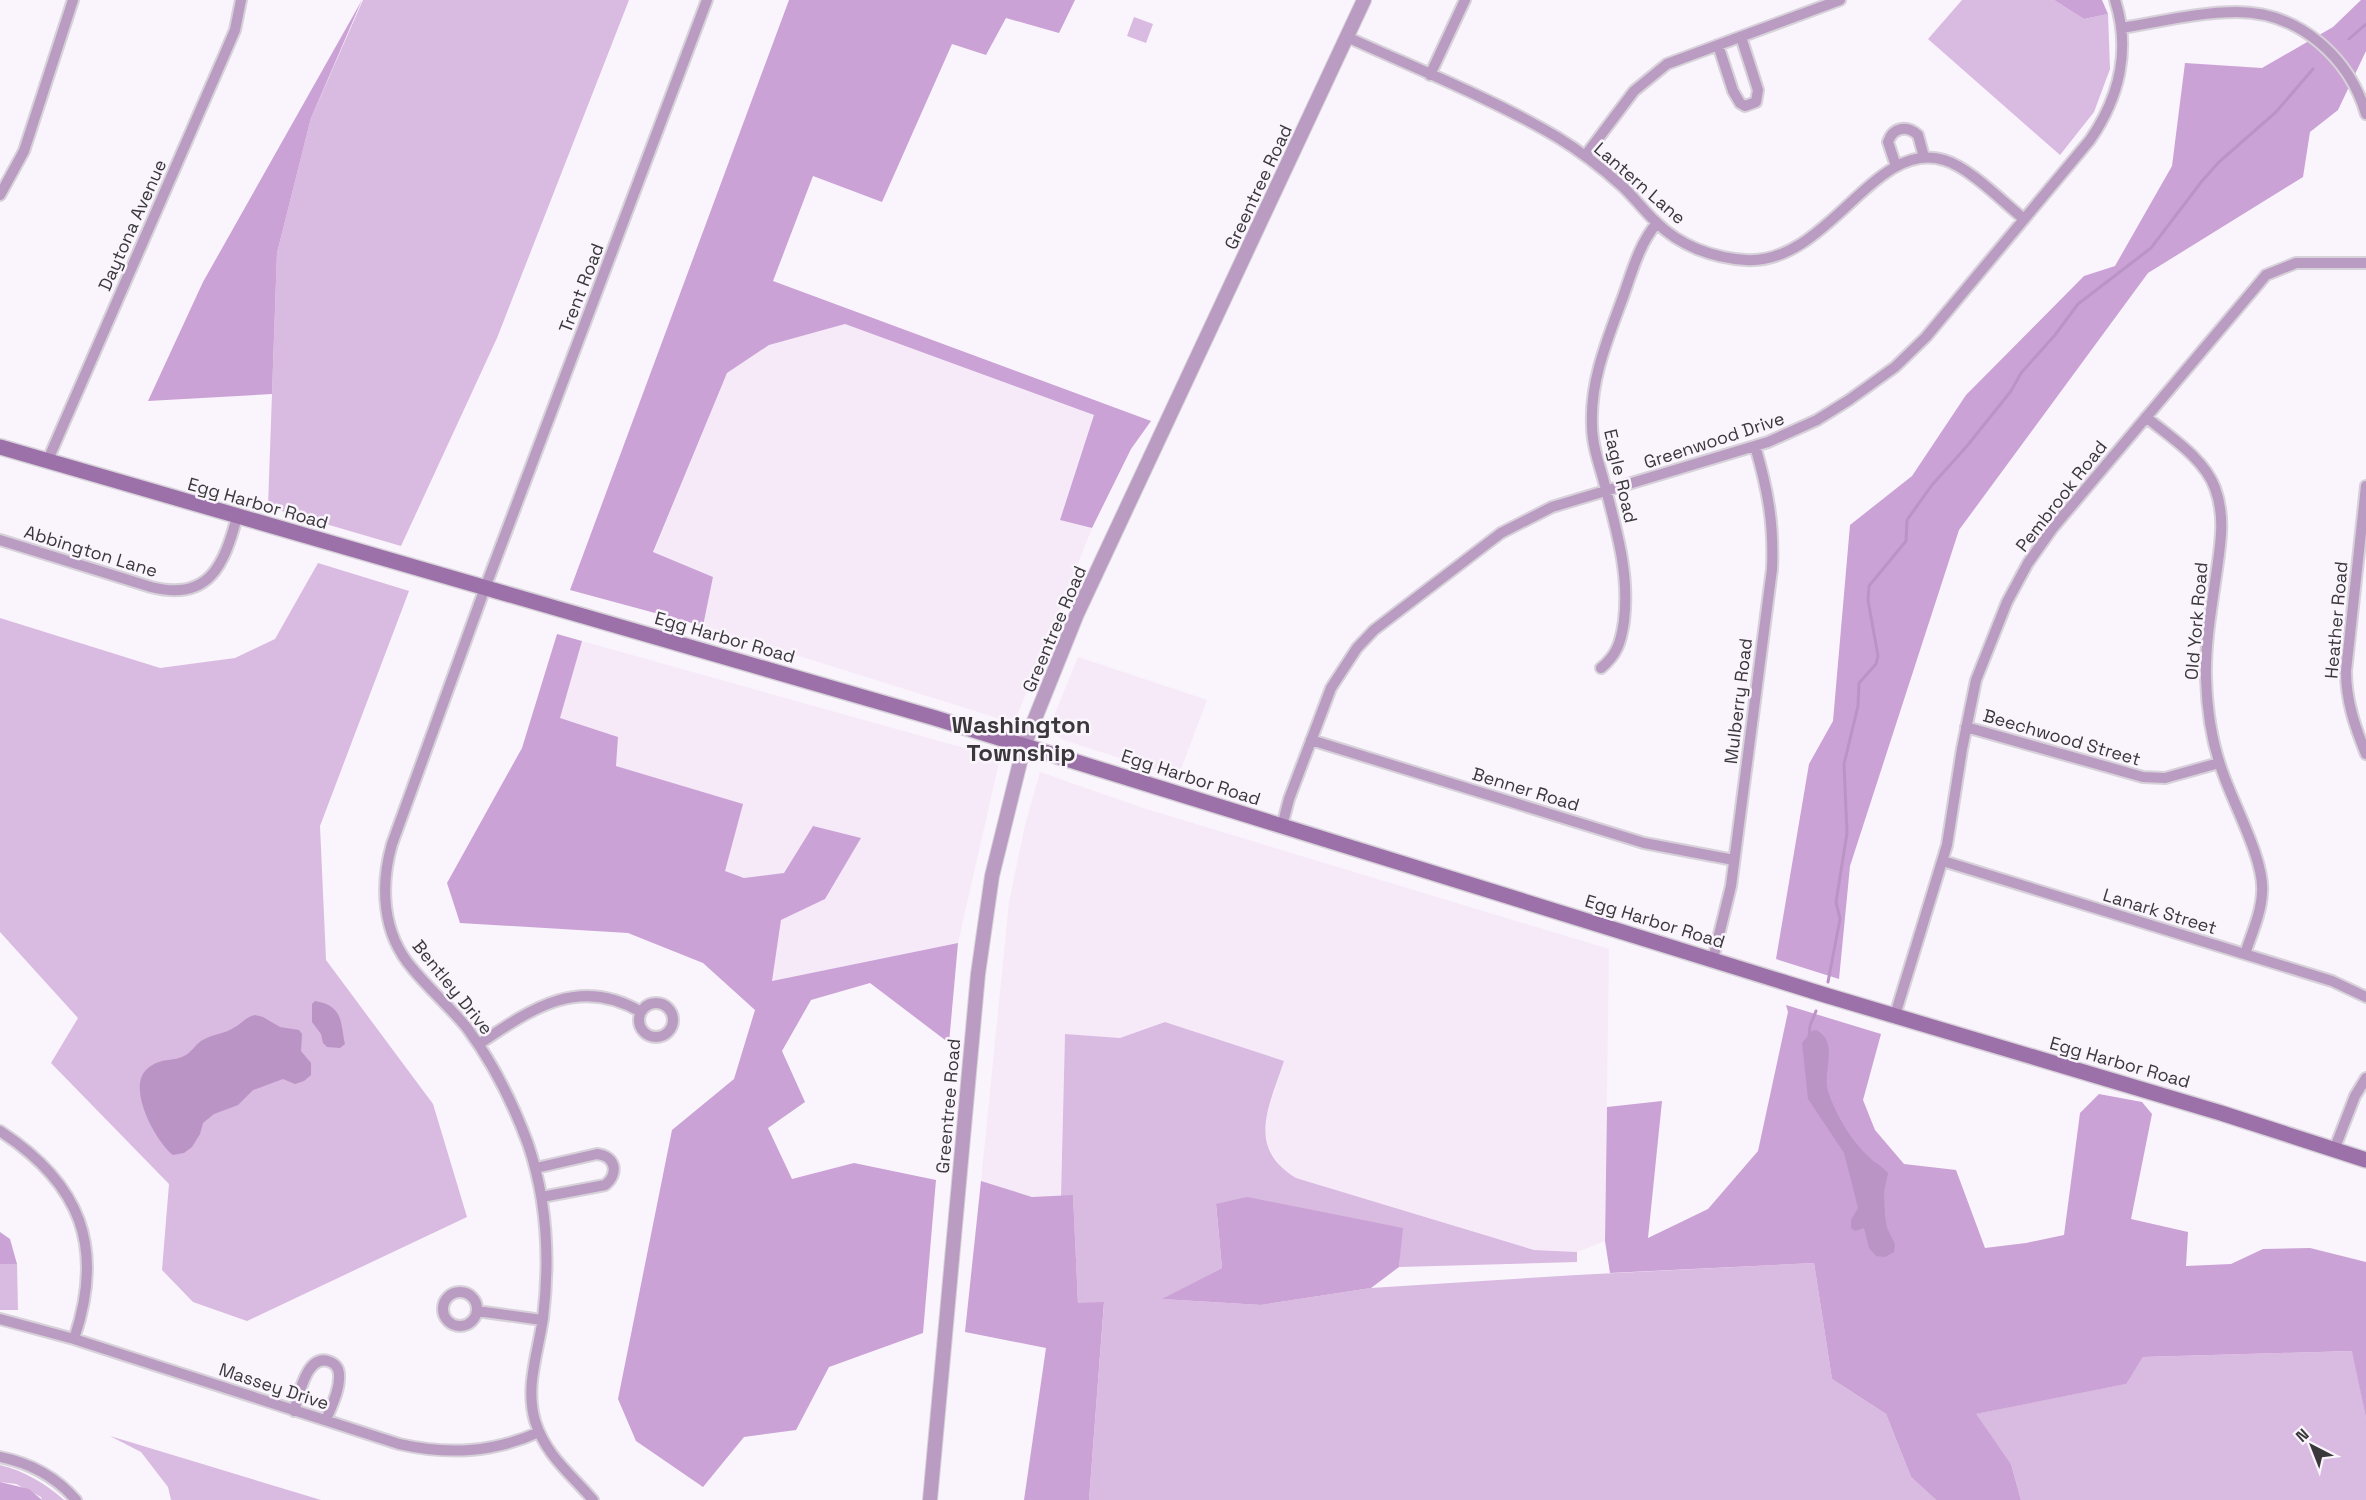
<svg xmlns="http://www.w3.org/2000/svg" width="2366" height="1500" viewBox="0 0 2366 1500" font-family="'Space Grotesk',sans-serif">
<style>
.built{fill:#f6eaf9}
.green{fill:#d9bae1}
.forest{fill:#caa2d5}
.water{fill:#bb94c6}
.lines{fill:none;stroke-linecap:round;stroke-linejoin:round}
.stream{stroke:#bb94c6;stroke-width:3}
.minor-casing{stroke:#d7d2d9;stroke-width:14}
.tertiary-casing{stroke:#d7d2d9;stroke-width:16}
.secondary-casing{stroke:#d7d2d9;stroke-width:18}
.minor{stroke:#ba9cc3;stroke-width:10}
.tertiary{stroke:#ba9cc3;stroke-width:14}
.secondary{stroke:#9c70a8;stroke-width:15}
.labels{text-anchor:middle;dominant-baseline:central;stroke-width:5;stroke-linejoin:round;paint-order:stroke}
.street-label{font-size:18px;fill:#3a383b;stroke:#faf4fc}
.district-label{font-size:24px;font-weight:bold;fill:#3a383b;stroke:#faf4fc}
</style>
<rect width="100%" height="100%" fill="#faf4fc"/>
<!-- built -->
<path class="built" d="M845,324L1095,415L1060,520L1092,528L1017,716L1007,721L703,626L713,577L653,553L727,373L769,345Z
M582,641L1000,758L958,943L772,981L781,920L825,899L813,826L785,873L744,878L724,871L742,804L616,766L560,718Z
M1078,657L1207,700L1178,777L1061,739L1054,730L1052,721Z
M1040,772L1143,808L1609,949L1605,1241L1577,1252L1534,1250L1296,1178L1283,1170L1268,1148L1264,1123L1284,1061L1165,1022L1120,1038L1065,1034L1061,1196L1032,1197L981,1181L1009,902L1025,825Z"/>
<!-- green -->
<path class="green" d="M363,0H629L497,338L401,546L268,507L277,253L311,118Z
M1962,0H2054L2084,19L2108,14L2110,69L2094,112L2060,155L1928,39Z
M1134,17L1153,24L1146,43L1127,36Z
M318,563L409,591L320,826L326,960L433,1104L467,1217L247,1321L193,1302L162,1270L169,1184L51,1063L78,1018L0,932V618L160,668L235,658L275,639Z
M1165,1022L1284,1061C1270,1105 1245,1147 1296,1178L1534,1250L1577,1252V1262L1399,1267L1402,1228L1216,1205L1222,1268L1163,1299L1261,1305L1371,1288L1577,1275L1814,1263L1832,1379L1886,1414L1911,1477L1936,1500H1089L1104,1303H1078L1073,1196H1061L1065,1034L1120,1038Z
M0,1264H17L18,1310H0Z
M2353,1351L2366,1418V1500H2021L2011,1464L1975,1414L2125,1384L2143,1357Z
M110,1436L321,1500H171L168,1487L141,1452Z
M0,1465C24,1471 45,1483 64,1500H42L41,1497L16,1484L0,1482Z"/>
<!-- forest -->
<path class="forest" d="M362,0L311,118L277,253L272,394L148,401L203,282Z
M789,0H1075L1059,33L1006,18L986,55L952,44L882,202L813,176L773,281L1151,421L1131,449L1092,528L1060,520L1094,415L845,324L769,345L727,373L653,552L713,577L703,626L570,590Z
M2054,0H2102L2108,14L2084,19Z
M2361,0H2366V51L2338,110L2310,132L2303,177L2148,273L1959,530L1850,866L1839,979L1776,959L1809,764L1833,721L1850,525L1912,476L1966,395L2084,276L2115,266L2172,166L2185,63L2262,68L2333,27Z
M557,634L582,641L560,718L618,737L616,766L743,804L725,871L744,878L784,873L813,826L861,838L825,899L781,920L772,981L958,943L949,1043L870,983L811,1000L782,1051L805,1102L768,1128L792,1179L854,1163L936,1180L923,1333L829,1367L796,1430L744,1437L703,1487L636,1441L618,1399L672,1130L734,1079L755,1010L703,963L628,933L460,923L447,883L522,748Z
M1786,1005L1881,1034L1863,1100L1875,1130L1904,1164L1956,1170L1985,1248L2026,1243L2064,1235L2080,1113L2099,1094L2142,1102L2152,1114L2131,1219L2188,1232L2186,1266L2231,1264L2263,1249L2310,1248L2366,1262V1418L2352,1351L2143,1357L2126,1384L1976,1414L2011,1464L2021,1500H1936L1911,1477L1886,1414L1832,1379L1814,1263L1610,1273L1605,1241L1607,1107L1662,1101L1648,1238L1708,1209L1758,1151L1788,1012Z
M981,1181L1032,1197L1073,1195L1078,1303L1104,1302L1089,1500H1024L1046,1348L965,1332Z
M1247,1197L1403,1228L1399,1267L1371,1288L1261,1305L1162,1299L1222,1268L1216,1204Z
M0,1232L10,1239L17,1264H0Z
M0,1482L29,1489L42,1500H0Z"/>
<!-- water -->
<path class="water" d="M315,1001C344,1006 340,1022 345,1044L340,1048L327,1047L323,1043L321,1034L312,1022V1004Z
M255,1015L263,1017L280,1027L299,1030L302,1034L301,1051L311,1063V1075L304,1081L295,1084L283,1079L253,1090L238,1105L214,1114L203,1123L200,1134L192,1147L184,1153L173,1155C156,1142 127,1089 146,1070C159,1057 172,1062 184,1056C191,1053 195,1045 201,1041C212,1034 225,1034 235,1027C242,1023 246,1017 255,1015Z
M1816,1030C1840,1042 1822,1071 1828,1091C1835,1113 1850,1139 1867,1155C1873,1162 1882,1166 1888,1173L1884,1192L1885,1216L1887,1228L1895,1244L1894,1252L1885,1257L1876,1256L1869,1248L1864,1228L1855,1231L1851,1228V1220L1858,1208L1844,1153L1808,1099L1802,1043L1812,1031Z"/>
<g class="lines">
<!-- stream -->
<path class="stream" d="M2349,39L2366,24
M1828,982L1840,919L1836,902L1847,833L1844,764L1858,706L1859,683L1876,664L1878,656L1868,600L1869,586L1906,541L1907,520L1932,485L1967,446L2011,391L2021,373L2055,335L2078,304L2151,248L2202,181L2219,162L2276,112L2313,69
M1809,1037L1810,1026L1816,1011"/>
<defs>
<path id="minor" d="M2122,28C2159,22 2199,12 2237,12C2299,12 2349,57 2366,114
M1347,37C1415,68 1493,99 1557,137C1580,151 1602,168 1622,186C1634,197 1644,211 1656,222C1680,246 1713,258 1746,260C1828,265 1874,138 1944,160C1969,167 2003,202 2024,219
M1718,45L1733,91L1740,103L1745,106L1756,102L1758,90L1741,37
M1430,75L1465,0
M1585,156L1634,91L1667,64L1840,0
M1896,166L1888,142C1893,127 1907,125 1918,135L1924,157
M0,195L24,151L73,0
M2146,417C2170,437 2204,458 2215,488C2225,515 2221,541 2217,569C2212,605 2205,642 2206,678C2207,711 2212,745 2224,776C2235,807 2265,862 2262,893C2261,914 2251,935 2245,954
M47,462L223,58L235,30L241,0
M2366,486L2346,671C2346,701 2355,727 2366,754
M0,540L151,587C209,602 224,565 237,517
M1601,668C1617,655 1621,642 1624,621C1630,571 1615,526 1603,478C1598,461 1592,443 1592,425C1590,380 1608,338 1623,297C1632,272 1639,244 1657,223
M1966,727L2143,777L2165,778L2219,763
M1311,740L1644,843L1734,860
M1282,826L1289,799L1331,688L1357,648L1374,630L1501,533L1552,507L1768,442L1817,420L1849,400L1895,367L1926,337L2090,140C2119,98 2131,50 2115,0
M1943,861L2332,981L2366,997
M1713,959L1731,886L1772,569C1774,524 1768,490 1755,446
M639 1020a17 17 0 1 1 34 0a17 17 0 1 1-34 0Z
M1895,1015L1947,845L1962,749L1976,680L2007,602L2028,563L2052,529L2266,275L2296,263H2366
M479,1044C531,1009 579,975 641,1012
M0,1131C81,1184 105,1247 74,1339
M2334,1150L2355,1096L2366,1078
M536,1168L597,1154C616,1156 619,1174 605,1185L542,1197
M443 1309a17 17 0 1 1 34 0a17 17 0 1 1-34 0Z
M477,1311L542,1320
M0,1319L74,1339L399,1444C448,1455 493,1453 539,1432
M294,1411C299,1396 306,1355 328,1361C335,1363 339,1368 339,1375C340,1390 331,1407 326,1420
M0,1457C30,1463 56,1477 76,1500
M593,1500C571,1474 546,1456 535,1421C525,1386 538,1353 543,1318C550,1260 547,1200 528,1144C513,1103 493,1063 467,1028C450,1007 429,989 412,968C382,933 380,886 392,844L485,588L707,0"/>
<path id="tertiary" d="M930,1500L978,974L992,876L1024,746L1077,614L1364,0"/>
<path id="secondary" d="M0,447L935,718L1825,995L2221,1113L2366,1160"/>
</defs>
<!-- minor casing -->
<use href="#minor" class="minor-casing"/>
<!-- tertiary casing -->
<use href="#tertiary" class="tertiary-casing"/>
<!-- secondary casing -->
<use href="#secondary" class="secondary-casing"/>
<!-- minor -->
<use href="#minor" class="minor"/>
<!-- tertiary -->
<use href="#tertiary" class="tertiary"/>
<!-- secondary -->
<use href="#secondary" class="secondary"/>
</g>
<g class="labels">
<!-- street labels -->
<g class="street-label">
<text transform="translate(1640 183) rotate(41)">Lantern Lane</text>
<text transform="translate(1258 187) rotate(-65)">Greentree Road</text>
<text transform="translate(132 225) rotate(-66)">Daytona Avenue</text>
<text transform="translate(581 288) rotate(-69)">Trent Road</text>
<text transform="translate(1714 440) rotate(-18)">Greenwood Drive</text>
<text transform="translate(1621 476) rotate(77)">Eagle Road</text>
<text transform="translate(2061 496) rotate(-52)">Pembrook Road</text>
<text transform="translate(258 503) rotate(16)">Egg Harbor Road</text>
<text transform="translate(91 551) rotate(17)">Abbington Lane</text>
<text transform="translate(2336 620) rotate(-85)">Heather Road</text>
<text transform="translate(2196 621) rotate(-85)">Old York Road</text>
<text transform="translate(1054 629) rotate(-67)">Greentree Road</text>
<text transform="translate(725 637) rotate(16)">Egg Harbor Road</text>
<text transform="translate(1738 701) rotate(-83)">Mulberry Road</text>
<text transform="translate(2062 737) rotate(16)">Beechwood Street</text>
<text transform="translate(1191 777) rotate(18)">Egg Harbor Road</text>
<text transform="translate(1526 789) rotate(17)">Benner Road</text>
<text transform="translate(2160 911) rotate(17)">Lanark Street</text>
<text transform="translate(1655 921) rotate(17)">Egg Harbor Road</text>
<text transform="translate(453 987) rotate(51)">Bentley Drive</text>
<text transform="translate(2120 1062) rotate(16)">Egg Harbor Road</text>
<text transform="translate(948 1106) rotate(-85)">Greentree Road</text>
<text transform="translate(274 1386) rotate(18)">Massey Drive</text>
</g>
<!-- district labels -->
<g class="district-label">
<text x="1021" y="724">Washington<tspan x="1021" dy="28">Township</tspan></text>
</g>
</g>
<!-- north arrow -->
<g transform="translate(2312 1446) rotate(318)" stroke="#faf4fc" stroke-width="4.5" paint-order="stroke">
<path d="M0-4.5L10 22L0 15L-10 22Z" fill="#3a383b"/>
<text y="-9" font-size="16" font-weight="bold" text-anchor="middle" fill="#3a383b">N</text>
</g>
</svg>
